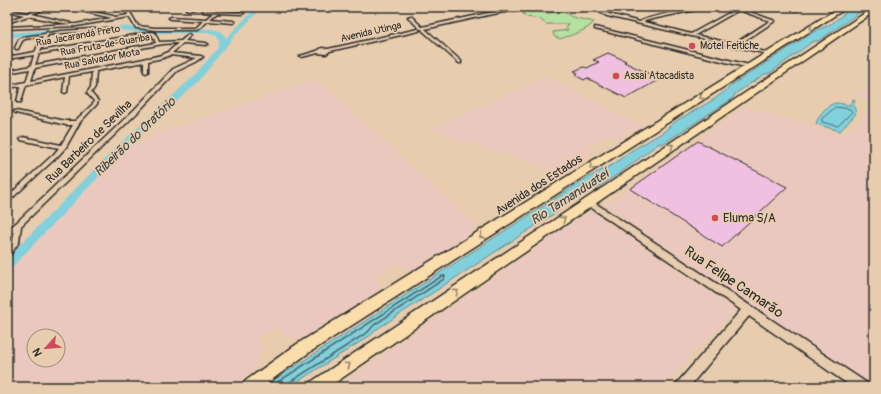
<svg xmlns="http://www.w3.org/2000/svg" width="881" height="394" viewBox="0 0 881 394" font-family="Pangolin,sans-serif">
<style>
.built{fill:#eac8bd;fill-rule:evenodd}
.green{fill:#b4e19f;stroke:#708665}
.water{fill:#81d0dc;stroke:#5f8e95}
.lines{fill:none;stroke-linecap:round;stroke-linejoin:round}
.shore-far1{stroke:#4d6d72;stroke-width:1}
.shore{stroke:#4d6d72;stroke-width:1.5}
.river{fill:#81d0dc;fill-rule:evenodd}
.building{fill:#f0c0e1;stroke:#2b2b2b}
.street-casing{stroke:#2b2b2b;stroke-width:3}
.secondary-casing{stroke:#2b2b2b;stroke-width:3}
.highway-casing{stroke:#2b2b2b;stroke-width:3}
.street{fill:#e7ccae;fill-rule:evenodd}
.secondary{fill:#e7ccae;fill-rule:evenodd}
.highway{fill:#faddab;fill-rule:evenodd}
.oneway{stroke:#92846b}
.poi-dot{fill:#d1495b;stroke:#e7ccae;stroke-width:1.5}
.labels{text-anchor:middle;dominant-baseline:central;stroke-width:3.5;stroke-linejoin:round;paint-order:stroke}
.far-street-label{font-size:10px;fill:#2b2b2b;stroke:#e7ccae}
.far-poi-label{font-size:10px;fill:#2b2b2b;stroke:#e7ccae;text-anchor:start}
.street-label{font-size:12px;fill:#2b2b2b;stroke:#e7ccae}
.poi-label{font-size:12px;fill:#2b2b2b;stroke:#e7ccae;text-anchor:start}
.water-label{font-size:13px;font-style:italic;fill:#384446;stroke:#e7ccae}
.near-street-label{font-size:14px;fill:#2b2b2b;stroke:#e7ccae}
</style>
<rect width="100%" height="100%" fill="#e7ccae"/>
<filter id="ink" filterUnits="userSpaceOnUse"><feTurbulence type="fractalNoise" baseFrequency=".025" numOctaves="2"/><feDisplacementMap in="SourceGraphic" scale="8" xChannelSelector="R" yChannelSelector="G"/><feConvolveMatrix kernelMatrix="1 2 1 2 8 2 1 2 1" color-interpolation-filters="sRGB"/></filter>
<g filter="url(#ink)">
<!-- built -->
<path class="built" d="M874,61V106L853,91H868Z
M548,76L643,128L629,132L617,139L609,134L589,146L592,151L590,152L592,153L589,157L580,162L570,172L562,175L512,156L457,140L431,129Z
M316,79L480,229L412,272H409L397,264L377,275L379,290L377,294L301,340L284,336L278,327L258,337L263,349L254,371L230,387H7V273L129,144L140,142L162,132ZM34,336H58V360H34Z
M745,107L845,135L874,107V387L604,206Z
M594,212L735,310L663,387H336L586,213Z"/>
<!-- green -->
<path class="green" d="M535,9L537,12L549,13L562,11L572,17L594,22C587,31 571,35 560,39L554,36L553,32L568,30L566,27L569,24H546L540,19L527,17L523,14L525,10Z"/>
<!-- water -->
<path class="water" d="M853,7H867L820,40L812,42L770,73L765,74L736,93L732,99L664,143L658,144L624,170L597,188L587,191L564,205L558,211L377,329L371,335L289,387H263L585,179L614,164L629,152L662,133L676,121L713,100L728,89L730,86L815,31L831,24Z
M853,99L855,100L853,106L856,111L855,115L840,131L816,124C818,116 827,104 836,103C841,103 845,105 850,105Z"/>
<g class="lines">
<!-- shore-far1 -->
<path class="shore-far1" d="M836,107L850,109L852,112L838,126L822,122V119Z"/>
<!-- shore -->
<path class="shore" d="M270,387L442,276H445L444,279L374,325L368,332L290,382L287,387"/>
<!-- river -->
<path class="river" d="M257,7H263L234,36L198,82L129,145L11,268L7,270V258L123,141L192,78L218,48L219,42L217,36L210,33H147L120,30L7,37V33L120,26L147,29H210L220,31L226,38Z"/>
</g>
<!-- building -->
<path class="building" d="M608,53L626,61L624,62L660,79L626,98L587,78L584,80L575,75L578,73L574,71L584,67L587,68L599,62L593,60Z
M698,141L787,187L722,247L630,189Z"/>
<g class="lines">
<defs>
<path id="street" d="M45,7H50L32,14L70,23L68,24L28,16L7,23V21L24,15L7,11V9L27,13Z
M64,7H71L113,16L115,17L128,15L123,7H127L138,26L155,28H196L203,21L171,19L169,18L171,17L206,19L213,13L203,12L202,11L204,10L242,12L244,13L242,14L217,13L210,19L233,21L235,22L233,23L208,21L197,30H155L137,28H136L129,17L76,26L7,29V27L76,24L112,18Z
M195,7H205L188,10L186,9Z
M525,7H534L488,15L425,29L461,61V63H459L423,31L422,30L423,29H420L408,17L411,16L422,27L488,13Z
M590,7H595L609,14L640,22C646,16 692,9 703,7H710L652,19L645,21L644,22L691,34L736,9L731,7H736L775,21L738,45L773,54L771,55L607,16ZM739,10L770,21L734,44L695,35Z
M797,7H802L797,10H795V8Z
M595,27L753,66V67L749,68L595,29Z
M108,28L110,29L109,30L62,33L48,35L40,51L153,32L155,33L159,42L181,41L189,34L191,35L185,41L206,43L208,44L206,45L183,43L172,53L201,56L203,57L196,62L177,71L138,112L21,226L19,242L9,257L7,258V250L13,242L14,232L7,236V230L16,223L134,110L173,69L197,58L170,55L163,58L148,61V72L146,73L144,72V62L96,71L95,87L91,93L98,101L97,104L80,122L66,147L58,156L9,201L7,202V197L54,154L59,148L21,140L20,139L21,138L23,137L61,145L73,125H66L16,113L14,112V111H16L66,121H75L93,104L94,101L87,93L91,87L92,72L69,76L67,92L65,93L63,92L65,77L26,85L21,101V102H17V101L21,86L7,88V86L26,82L30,69L7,73V71L31,66L34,55L7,59V57L35,52L43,36L25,39L22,41L18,49H16L15,48L19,39L23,37L45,34L47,32L49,33L62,31ZM152,34L156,43L35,65L39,54ZM178,43C166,55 164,55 148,58H146L144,59L31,81L35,68L163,44Z
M418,29H419V31L330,51L326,54L318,53L302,57L300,56L317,51L322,48L328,49Z"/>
<path id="secondary" d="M589,199L867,383L869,387H852L749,316L689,387H675L677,383L741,310L586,204L584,202L586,200Z"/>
<path id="highway" d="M840,7H848L307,354L262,387H241L244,382L297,344Z
M874,7V12L329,387H308L311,382Z"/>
</defs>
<!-- street casing -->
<use href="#street" class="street-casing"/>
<!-- secondary casing -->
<use href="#secondary" class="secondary-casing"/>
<!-- highway casing -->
<use href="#highway" class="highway-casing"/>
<!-- street -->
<use href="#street" class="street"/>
<!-- secondary -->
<use href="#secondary" class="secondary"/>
<!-- highway -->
<use href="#highway" class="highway"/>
</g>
<!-- one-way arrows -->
<defs><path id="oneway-chevron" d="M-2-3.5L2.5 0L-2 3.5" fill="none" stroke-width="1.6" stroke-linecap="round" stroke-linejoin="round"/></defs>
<g class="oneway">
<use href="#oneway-chevron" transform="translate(812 28) rotate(148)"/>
<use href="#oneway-chevron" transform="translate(702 97) rotate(148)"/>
<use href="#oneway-chevron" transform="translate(671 146) rotate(-34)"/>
<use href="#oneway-chevron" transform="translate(592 167) rotate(147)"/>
<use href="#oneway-chevron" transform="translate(563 219) rotate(-34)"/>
<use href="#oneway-chevron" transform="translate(482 236) rotate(148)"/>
<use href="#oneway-chevron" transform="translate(456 292) rotate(-34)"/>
<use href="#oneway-chevron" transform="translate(348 365) rotate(-34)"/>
</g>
</g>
<!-- markers -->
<g class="poi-dot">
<circle cx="692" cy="46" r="4"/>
<circle cx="616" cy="76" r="4"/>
<circle cx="715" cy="218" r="4"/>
</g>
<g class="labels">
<!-- far-street labels -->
<g class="far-street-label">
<text transform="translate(371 32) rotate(-13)">Avenida Utinga</text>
<text transform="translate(78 36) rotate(-10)">Rua Jacarandá Preto</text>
<text transform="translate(105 45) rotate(-10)">Rua Fruta-de-Guariba</text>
<text transform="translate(102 59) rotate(-11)">Rua Salvador Mota</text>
</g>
<!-- far-poi labels -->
<g class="far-poi-label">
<text x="700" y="46">Motel Feitiche</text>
<text x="624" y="76">Assaí Atacadista</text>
</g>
<!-- street labels -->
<g class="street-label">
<text transform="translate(89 142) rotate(-44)">Rua Barbeiro de Sevilha</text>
<text transform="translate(539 185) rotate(-33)">Avenida dos Estados</text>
</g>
<!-- poi labels -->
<g class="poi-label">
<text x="723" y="218">Eluma S/A</text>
</g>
<!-- water labels -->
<g class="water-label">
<text transform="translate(135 137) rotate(-44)">Ribeirão do Oratório</text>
<text transform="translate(570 197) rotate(-33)">Rio Tamanduateí</text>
</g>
<!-- near-street labels -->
<g class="near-street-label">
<text transform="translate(734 282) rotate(34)">Rua Felipe Camarão</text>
</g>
</g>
<!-- margin -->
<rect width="881" height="394" fill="none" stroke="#e7ccae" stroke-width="24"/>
<rect x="12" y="12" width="857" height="370" fill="none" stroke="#2b2b2b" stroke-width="1.5" filter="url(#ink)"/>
<!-- north arrow -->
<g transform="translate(46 348) rotate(243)"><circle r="19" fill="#e7ccae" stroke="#9c8c7a"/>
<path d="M0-3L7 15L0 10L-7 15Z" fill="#d1495b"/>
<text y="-6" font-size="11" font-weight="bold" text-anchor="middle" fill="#2b2b2b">N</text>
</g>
</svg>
